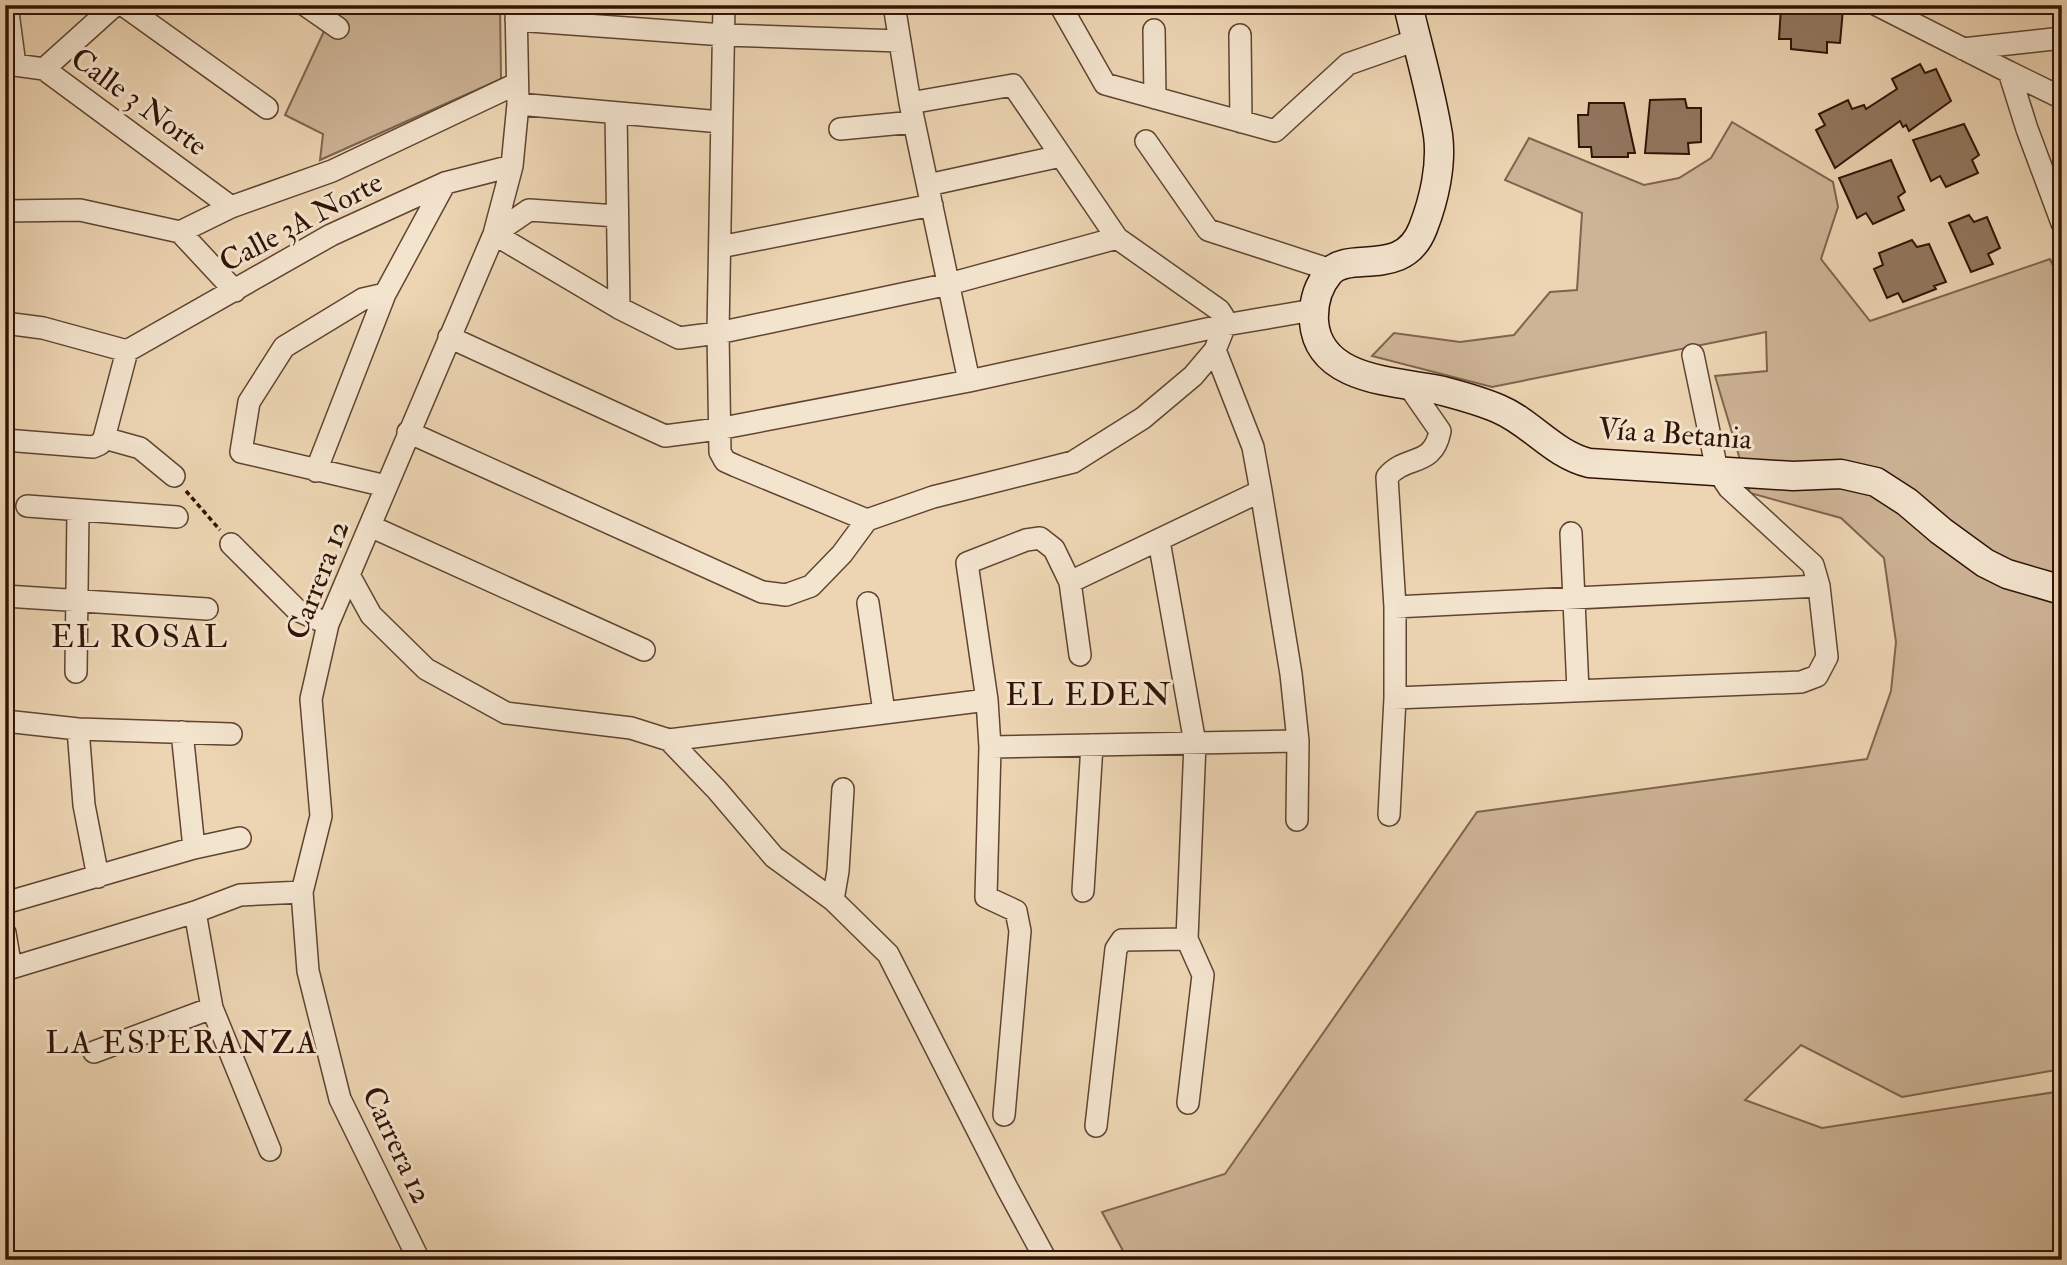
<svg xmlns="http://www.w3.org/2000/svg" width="2067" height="1265" viewBox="0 0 2067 1265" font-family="'IM FELL Double Pica',serif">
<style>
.green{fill:#cdb496;stroke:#7f644e;stroke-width:2}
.building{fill:#937860;stroke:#311306;stroke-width:2}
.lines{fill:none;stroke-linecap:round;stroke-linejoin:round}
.street-casing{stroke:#604431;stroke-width:24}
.secondary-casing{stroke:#311306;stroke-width:31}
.path{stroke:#311306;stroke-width:3.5;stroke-dasharray:5 3.5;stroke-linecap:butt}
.street{stroke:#f3e4ce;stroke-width:21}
.secondary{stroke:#f3e4ce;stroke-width:28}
.labels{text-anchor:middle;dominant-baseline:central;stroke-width:6;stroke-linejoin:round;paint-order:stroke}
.street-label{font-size:30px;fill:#311306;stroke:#f3e4ce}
.neighbourhood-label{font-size:32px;letter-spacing:2px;fill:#311306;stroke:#f3e4ce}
</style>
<rect width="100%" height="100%" fill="#edd5b3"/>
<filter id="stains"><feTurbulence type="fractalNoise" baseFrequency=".00286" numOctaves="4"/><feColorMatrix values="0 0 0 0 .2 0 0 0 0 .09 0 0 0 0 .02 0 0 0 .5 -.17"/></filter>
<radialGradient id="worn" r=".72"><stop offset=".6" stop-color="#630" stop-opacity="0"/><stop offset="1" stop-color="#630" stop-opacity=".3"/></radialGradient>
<!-- green -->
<path class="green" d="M325,5H500L501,79L320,160L323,134L285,115L333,12Z
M1732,122L1833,182L1838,207L1821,259L1870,321L2050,259L2062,286V1069L1902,1097L1801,1045L1745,1100L1822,1128L2062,1091V1260H1128L1102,1212L1225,1174L1477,812L1867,759L1891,691L1896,642L1884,558L1841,518L1750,493L1715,376L1767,371L1766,332L1492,387L1372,356L1394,333L1460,342L1514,335L1550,292L1577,290L1582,213L1505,180L1529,138L1644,185L1679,178L1711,158Z"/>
<!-- building -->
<path class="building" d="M1791,5H1829V7L1843,9L1840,43L1827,42V53L1791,49V39H1779L1781,7H1791Z
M1920,64L1925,73L1936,69L1951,101L1909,131L1906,125L1903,127L1900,121L1835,168L1816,130L1825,125L1819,114L1848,100L1852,109L1864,105L1866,109L1897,89L1892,79Z
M1685,99L1687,108H1701V142L1688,143L1689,154L1645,153L1650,100Z
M1589,103H1624L1635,153H1628V157H1592L1591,147H1579L1578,115H1588Z
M1964,124L1979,155L1972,160L1978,173L1946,187L1940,176L1931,181L1913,140Z
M1891,160L1905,192L1898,197L1904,210L1873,224L1866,213L1857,218L1839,178Z
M1969,215L1974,222L1987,217L2000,248L1988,254L1993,264L1971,272L1949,223Z
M1912,240L1917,247L1929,244L1946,282L1934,286L1936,289L1903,302L1898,293L1887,298L1874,269L1883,265L1879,253Z"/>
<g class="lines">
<defs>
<path id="street" d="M7,5L15,65
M123,5L267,108
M305,5L338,28
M724,5L718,333L720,452L725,461L736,466L867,520
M894,5L910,103L969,381
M1060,5L1105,84L1275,131L1348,64L1416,40
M1877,5L2009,72
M516,20L724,35L900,41
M1154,30L1155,98
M1240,35L1241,122
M1963,49L2062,38
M5,67L15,65L44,69L231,207
M44,69L115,5
M2062,98L2009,72L2027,129L2062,223
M518,104L721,122
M616,113L619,308
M840,129L914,122
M1146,141L1208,230L1331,270
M928,185L1061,156
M5,211L80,210L180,232L235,291
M617,216L529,210L494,234L619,308L679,338L718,333L949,284L1117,238
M180,232L231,207L332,171L516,84
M720,247L932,205
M385,294L363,299L284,347L249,402L241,452L386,486
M5,323L43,328L127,351
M449,337L665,436L718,429L969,381L1225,325L1313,310
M1215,350L1253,447L1261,491L1291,674L1298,741L1297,820
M127,351L331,235L445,183L512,166
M408,432L762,592L786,595L811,586L842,554L867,520L933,497L1073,462L1143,418L1193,376L1215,350L1225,325L1223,316L1219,310L1117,238L1013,85L910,103
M104,438L127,351
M104,438L140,448L174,476
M5,440L93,447L100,444L104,438
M316,471L385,294L445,183
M27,506L177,517
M370,526L644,650
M1571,533L1578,691
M1159,541L1195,743L1187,939L1203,975L1188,1103
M231,544L297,610L328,624
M349,575L371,615L426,669L506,713L631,728L669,740L717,790L774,857L833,900L888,954L1007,1188L1046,1260
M1070,582L1261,491
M5,596L207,609
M868,603L884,712
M1395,607L1819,586
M76,672L78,510
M1395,698L1801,682L1817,676L1827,657L1819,586L1813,565L1729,488L1717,470L1693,355
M5,721L78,729L231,734
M78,729L84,805L98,877
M182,732L194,848
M669,740L987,700
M990,747L1298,741
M1389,815L1395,698V607L1387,477C1406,454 1433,468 1440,431L1408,385
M1083,891L1092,745
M833,900L838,871L843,789
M5,903L194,848L240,838
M195,912L212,1008L270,1150
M5,933L11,968L195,912L240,895L302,892
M94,1052L212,1008
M1004,1115L1020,931L1016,911L986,897L990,747L987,700L967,563L1026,540L1040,538L1054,549L1070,582L1080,655
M1096,1126L1116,949L1122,940L1187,939
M419,1260L340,1099L308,971L302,892L321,816L311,699L328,624L494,234L512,166L518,104L516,5"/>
<path id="secondary" d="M1408,5C1418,48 1431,91 1438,135C1442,165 1434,200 1423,228C1403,280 1349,249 1329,273C1317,287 1313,304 1314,322C1319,383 1400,381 1443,391C1462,396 1481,401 1499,409C1532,423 1553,454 1589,463L1793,476L1841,474L1876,482L1907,502L1941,531L1985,563L2007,574L2062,590"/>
</defs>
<!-- street casing -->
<use href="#street" class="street-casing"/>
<!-- secondary casing -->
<use href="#secondary" class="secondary-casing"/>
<!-- path -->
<path class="path" d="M186,491L220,530"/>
<!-- street -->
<use href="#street" class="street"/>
<!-- secondary -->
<use href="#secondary" class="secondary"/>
</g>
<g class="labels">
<!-- street labels -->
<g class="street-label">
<text transform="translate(139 102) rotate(36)">Calle 3 Norte</text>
<text transform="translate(301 222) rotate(-28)">Calle 3A Norte</text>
<text transform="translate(1675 434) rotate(4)">Vía a Betania</text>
<text transform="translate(318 580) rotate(-69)">Carrera 12</text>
<text transform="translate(397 1145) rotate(65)">Carrera 12</text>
</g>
<!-- neighbourhood labels -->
<g class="neighbourhood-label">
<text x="140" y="637">EL ROSAL</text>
<text x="1089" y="695">EL EDEN</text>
<text x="182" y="1043">LA ESPERANZA</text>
</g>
</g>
<!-- margin -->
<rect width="2067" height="1265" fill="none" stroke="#edd5b3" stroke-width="28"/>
<rect x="7" y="7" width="2053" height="1251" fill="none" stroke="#311306" stroke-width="3.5"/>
<rect x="14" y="14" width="2039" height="1237" fill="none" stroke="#311306" stroke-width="2"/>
<rect width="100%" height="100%" filter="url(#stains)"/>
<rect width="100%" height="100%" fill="url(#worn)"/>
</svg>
